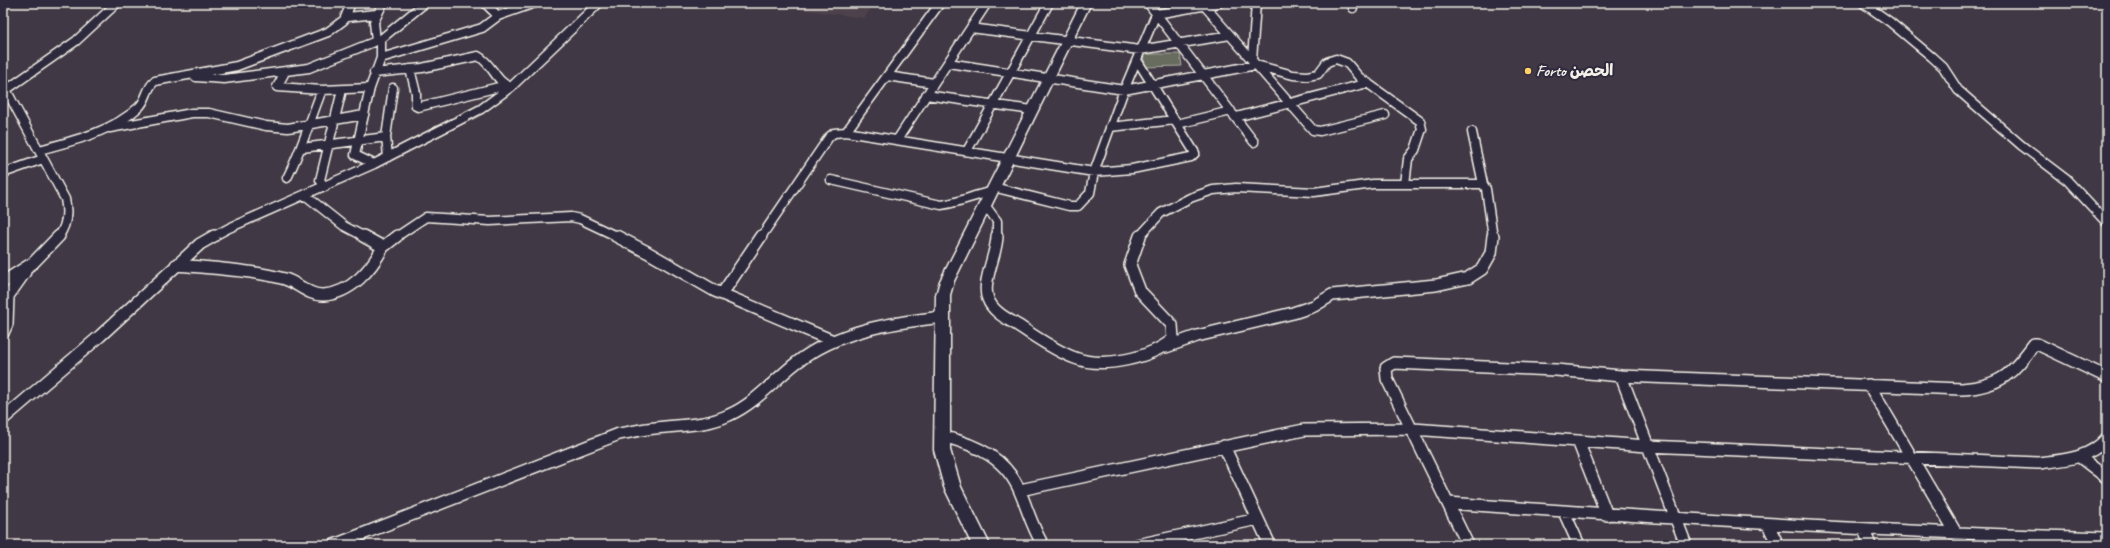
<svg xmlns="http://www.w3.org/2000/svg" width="2110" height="548" viewBox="0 0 2110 548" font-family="Caveat,'Playpen Sans Arabic',sans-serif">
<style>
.built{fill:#4d424b}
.green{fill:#686c5e;stroke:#aeaea3}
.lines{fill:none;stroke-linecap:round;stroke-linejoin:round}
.minor-far1-casing{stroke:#f4f1e8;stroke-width:11}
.minor-casing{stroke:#f4f1e8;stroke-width:14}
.secondary-casing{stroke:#f4f1e8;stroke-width:3}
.minor-far1{stroke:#2f2a3d;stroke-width:8}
.minor{stroke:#2f2a3d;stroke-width:11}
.secondary{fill:#2f2a3d;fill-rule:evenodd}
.poi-dot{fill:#ffd166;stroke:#2f2a3d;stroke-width:1.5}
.labels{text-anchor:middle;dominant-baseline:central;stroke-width:4;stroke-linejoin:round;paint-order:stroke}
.poi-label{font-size:16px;font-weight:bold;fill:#f4f1e8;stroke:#2f2a3d;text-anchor:start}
</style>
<rect width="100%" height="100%" fill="#413845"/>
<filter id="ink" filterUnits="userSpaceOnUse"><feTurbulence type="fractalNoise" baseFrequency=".025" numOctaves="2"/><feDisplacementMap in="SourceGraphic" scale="8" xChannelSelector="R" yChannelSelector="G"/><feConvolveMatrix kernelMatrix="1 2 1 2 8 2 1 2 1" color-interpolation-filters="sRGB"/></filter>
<g filter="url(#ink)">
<!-- built -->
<path class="built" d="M780,3H836L861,7L864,3H875L864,18L777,6Z"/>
<!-- green -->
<path class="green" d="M1143,54H1180L1182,66L1145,67Z"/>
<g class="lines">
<defs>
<path id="minor-far1" d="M485,3L498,16
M1148,3L1254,142
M1202,3L1313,130L1320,131L1385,115
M1863,3L1890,22L1932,57L1943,67L1958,90L2021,145L2067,180L2107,223
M1353,8L1355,3
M347,17L376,14
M971,28L1140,50L1230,35
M376,41L374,22L383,3
M381,58V39L425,3
M1252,60L1256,3
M948,63L1124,90L1256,65L1293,75L1307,76L1318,74L1327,62L1336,59L1347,63L1359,77L1420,121L1422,129L1415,150L1408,159L1405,184
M410,69L416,93V106L418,107L503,86
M285,72L277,87L322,90L370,88
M374,73L422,68L478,56C493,64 495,82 511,87
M887,76L934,83
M196,77L224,79L309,68L381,39
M3,84L65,199C68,213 67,226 58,237
M3,92L76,41L117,3
M926,95L1032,110
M1236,117L1368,83
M1177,124L1231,111
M1110,127L1175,120
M110,128L192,113H209L266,126L288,128L364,115
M846,132L940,3
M897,140L987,3
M302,148L386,137
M39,150C73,141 112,132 139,107C147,100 146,88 155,81L237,66L328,32L344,20L351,3
M967,151L1049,3
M388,157L386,137L393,88
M374,164L355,155L370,88L381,58L482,28L498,16L535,3
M3,173L43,159
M287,178C302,149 310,120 322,90
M831,180L941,205C958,203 974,195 991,192
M1483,184L1486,189L1493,237
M325,187L320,180L342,90
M993,187L1069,206H1078L1090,193L1094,172L1124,90L1156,14L1219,3
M305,195L344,226L365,237
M985,205L997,221V237
M212,237L229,228L374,164L481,109L511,87L599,3
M396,237L426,217L490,221L571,217L580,219L618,237
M761,237L829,137L834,133L846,132L1094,172L1132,169L1191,157L1195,153L1137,60
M1139,237L1161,213L1190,198L1213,190L1236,188L1314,192L1373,184H1483L1472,132"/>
<path id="minor" d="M616,236L647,252L715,291L831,340
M997,236C997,254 981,283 988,299C993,313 1010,320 1022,328C1039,339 1056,351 1075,358C1103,369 1151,358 1173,339L1172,325L1140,291L1130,265L1140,236
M383,247L397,236
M176,265C212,268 250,270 285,279C298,283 309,296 324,295C351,293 371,270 383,247L363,236
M3,282L33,263L59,236
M722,294L761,236
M3,333L7,324L8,296L25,272
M1166,347L1197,336L1293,313L1314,306L1332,295L1436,285L1468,278L1482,269L1491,253L1493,236
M1621,376L1686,545
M1869,385L1963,545
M3,419L100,336L200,244L214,236
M942,436C977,445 1007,458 1021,494C1028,511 1033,529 1043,545
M1578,441L1607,515
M1224,446L1270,545
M2081,458L2107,478
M1020,490L1304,430L1413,429L1647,446L2038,463C2064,460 2089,459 2107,438
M1448,503C1668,519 1887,532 2107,538
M1564,512L1579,545
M1768,525L1778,545
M1864,530L1870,545
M334,545L619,434C631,432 643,429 655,428C680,425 706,426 729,415C756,403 774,380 796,363C839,330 890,323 942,317
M1137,545L1258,519
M1468,545L1387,379L1386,368L1394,363L1556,370L1621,376L1962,389C2001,386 2012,374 2034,344H2037L2107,377"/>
<path id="secondary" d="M1081,3H1091L954,281L950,295V450L961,487L990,545H972L944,487L934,450L936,295L940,281Z"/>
</defs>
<!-- minor-far1 casing -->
<use href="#minor-far1" class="minor-far1-casing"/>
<!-- minor casing -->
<use href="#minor" class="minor-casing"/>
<!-- secondary casing -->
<use href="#secondary" class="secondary-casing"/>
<!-- minor-far1 -->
<use href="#minor-far1" class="minor-far1"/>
<!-- minor -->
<use href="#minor" class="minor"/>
<!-- secondary -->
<use href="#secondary" class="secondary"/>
</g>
</g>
<!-- markers -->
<circle class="poi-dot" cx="1528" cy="71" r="4"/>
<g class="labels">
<!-- poi labels -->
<g class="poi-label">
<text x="1536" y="71">Forto الحصن</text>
</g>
</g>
<!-- margin -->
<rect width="2110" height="548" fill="none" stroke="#2f2a3d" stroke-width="16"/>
<rect x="8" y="8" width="2094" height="532" fill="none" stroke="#f4f1e8" stroke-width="1.5" filter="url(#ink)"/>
</svg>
